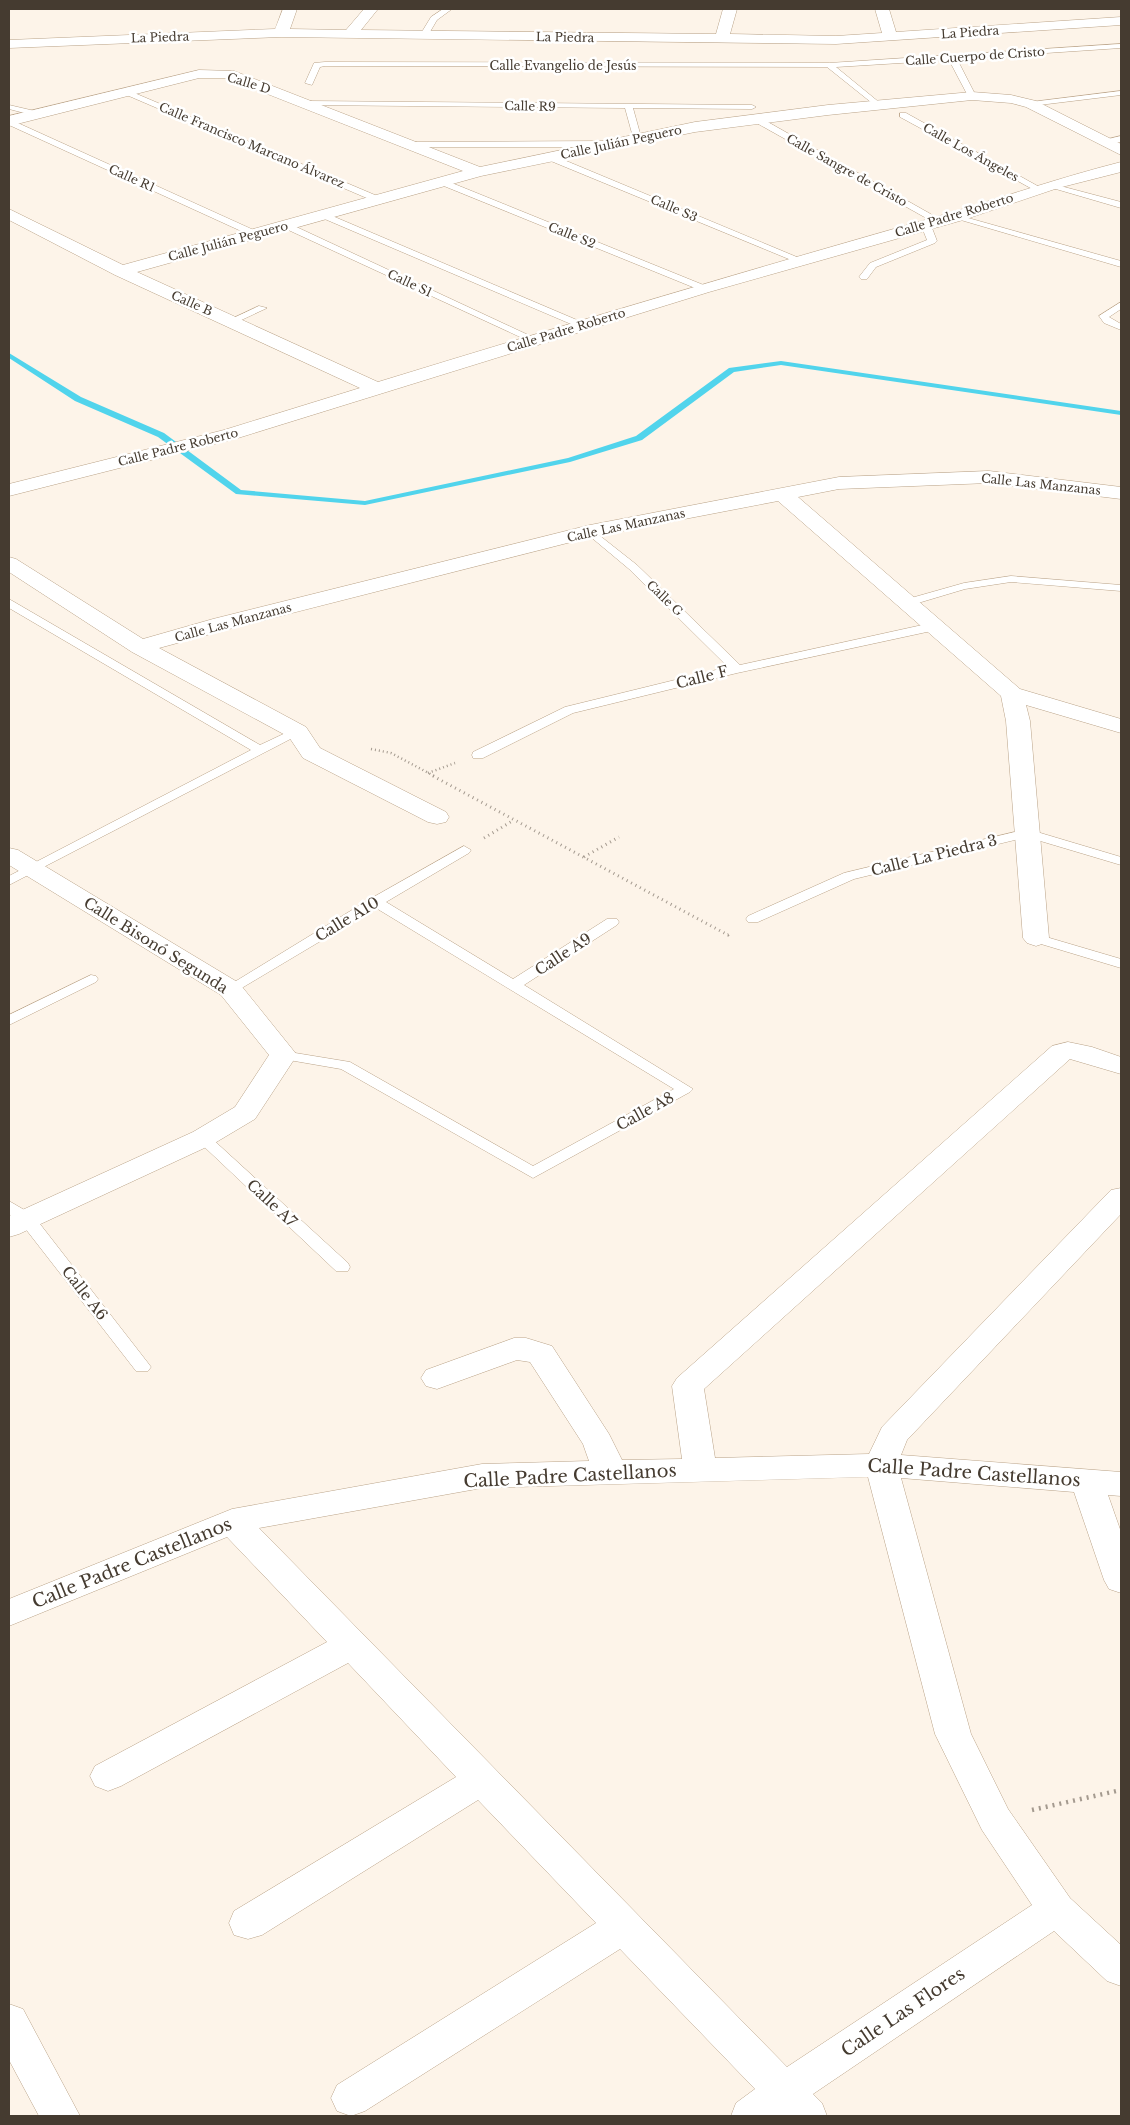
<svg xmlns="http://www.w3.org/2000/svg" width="1130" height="2125" viewBox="0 0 1130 2125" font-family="'Libre Baskerville',serif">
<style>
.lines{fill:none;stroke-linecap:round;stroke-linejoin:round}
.stream{fill:#51d4ec;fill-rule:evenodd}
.lane-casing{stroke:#baa388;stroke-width:1}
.street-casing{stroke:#baa388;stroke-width:1}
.path-far2{stroke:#a49a8f;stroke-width:2.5;stroke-dasharray:1 3;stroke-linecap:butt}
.path-far1{stroke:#a49a8f;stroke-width:3;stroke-dasharray:1 4;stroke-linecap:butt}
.path{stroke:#a49a8f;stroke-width:4.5;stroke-dasharray:2 5;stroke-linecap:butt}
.lane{fill:#fff;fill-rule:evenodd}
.street{fill:#fff;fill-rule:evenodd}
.labels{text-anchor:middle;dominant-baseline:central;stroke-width:5;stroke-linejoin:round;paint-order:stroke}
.far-street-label{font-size:12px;fill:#453b30;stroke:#fff}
.street-label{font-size:15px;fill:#453b30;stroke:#fff}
.near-street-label{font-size:18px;fill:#453b30;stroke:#fff}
</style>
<rect width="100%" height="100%" fill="#fdf4e9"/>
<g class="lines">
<!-- stream -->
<path class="stream" d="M9,353L81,397L164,433L241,490L365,501L568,458L636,436L729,368L781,361L1121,411V415L781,365L734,372L642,440L570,462L365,505L236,494L158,437L75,401L9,358Z"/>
<defs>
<path id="lane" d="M443,9H452L437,20L427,37H421L420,35L431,17Z
M1121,44V48L957,59L976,96L972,98L968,96L949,60L836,67L880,103L881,105L877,107L827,67L325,66L320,67L312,85L305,83L314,63L325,62L829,63Z
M125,89L382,198L383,200L376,202L122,93V89Z
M1121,91V95L1031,106L1027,104L1031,102Z
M308,101L752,105L756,107L752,109L633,108L641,137L637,140L633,137L625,108L305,105V101Z
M9,105L39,112L40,114L36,116L9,109Z
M900,113H906L1043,189L1036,191L900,117Z
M753,117H759L943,221L935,223L753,121Z
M9,119L258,232L260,234L252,236L9,125Z
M1121,136V142L1104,144L1100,141Z
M413,142L605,141L609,144L605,147H410V143Z
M546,155H552L804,260L796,262L546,159Z
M442,179L706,286L708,288L700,290L439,184V180Z
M1049,183L1121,202V208L1049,187Z
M323,212L584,323L586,325L578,327L320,217L319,215Z
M954,214L1121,261V267L954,218Z
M922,223L932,228L937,241L935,243L876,267L867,279H861L859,277L870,263L927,240L923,230L917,226Z
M284,224H290L539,340L531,342L284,228Z
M1121,302V309L1109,317L1121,324V330L1104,323L1099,316Z
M259,306L267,308L235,323L227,321Z
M590,528L637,565L740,665L936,622L942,626L936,630L737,673L573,713L483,758H473L472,755L473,752L565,707L728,667L629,569L586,533L584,531Z
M1011,576L1121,585V591L1011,582L965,589L908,606L902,602L904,600L964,583Z
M9,599L260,745L294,729H302L304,732L9,885V876L251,750L9,608Z
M1027,829L1121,857V865L1027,837L854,879L758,922H748L746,919L748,916L844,873Z
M464,846L471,850L469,853L386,902L513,979L607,919H617L619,922L617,925L524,985L693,1089L690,1092L533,1178L341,1069L283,1059L276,1055L283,1051L350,1062L533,1166L674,1089L376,908L235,992L230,993L223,989L370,899Z
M1036,934L1121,959V968L1031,941L1029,938L1031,935Z
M91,975L96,976L98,979L96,982L9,1025V1015Z
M203,1133L208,1135L348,1263L350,1267L348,1271H336L198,1141L195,1138Z
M9,1201L33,1215L148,1363L151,1367L148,1371H136L21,1223L9,1214Z"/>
<path id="street" d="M283,9H297L290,29L346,30L364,9H378L361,30L716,34L723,9H737L730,34L836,36L882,33L875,9H889L896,32L1121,17V25L836,44L281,37L9,48V40L275,29Z
M199,70L234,71L480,167L695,122L828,105L972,92L1011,95L1036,101L1121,144V155L1026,107L1011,103L972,100L828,115L695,132L481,176L137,272L378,382C567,324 756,268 946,214C1004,197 1062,177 1121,162V172L1058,188L963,220L709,292L238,438L9,496V484L224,430L360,388L115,275L9,220V209L123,265L463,171L227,78H199L9,126V116Z
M989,471L1121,487V499L989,483L839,489L798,497L1020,689L1121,719V733L1026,705L1030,721L1049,938L1045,943L1036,946L1027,943L1023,938L1006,721L1001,696L778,501L591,537L229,629L159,648L306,727L320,748L446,812L449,817L446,822L437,824L428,822L303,758L289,737L132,652L9,572V557L16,559L143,639L213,619L590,525L839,477Z
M9,848L18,850L239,983L297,1055L255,1119L213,1144L19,1234L9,1237V1216L193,1132L235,1107L269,1055L221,995L9,865Z
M1068,1042L1092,1047L1121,1057V1074L1070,1059L704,1389L715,1458L869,1454L882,1427L1111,1190L1121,1188V1214L907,1440L901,1455L1121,1472V1496L1108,1495L1121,1532V1593L1109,1589L1104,1580L1074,1492L901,1478L971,1734L1008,1809L1070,1898L1121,1945V1986L1107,1981L1054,1931L813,2094L822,2103L827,2116H731L736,2103L755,2089L620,1949L365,2111L351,2116L337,2111L331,2098L337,2085L596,1923L478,1800L262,1935L248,1939L234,1935L229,1923L234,1911L456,1777L348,1663L121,1786L108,1791L95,1786L90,1776L95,1766L327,1642L227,1537L9,1626V1599L232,1509L482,1464L589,1461L583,1444L530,1362L517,1360L437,1389L426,1386L421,1378L426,1370L514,1338H526L552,1346L609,1434L622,1460L682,1459L672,1386L677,1378L1052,1046ZM868,1477L935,1734L982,1830L1032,1905L787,2067L259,1528L482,1488Z
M9,2004L23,2009L80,2116H39L9,2060Z"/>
</defs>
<!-- lane casing -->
<use href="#lane" class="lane-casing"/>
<!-- street casing -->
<use href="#street" class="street-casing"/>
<!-- path-far2 -->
<path class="path-far2" d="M371,749L391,753L436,777
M428,773L455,763"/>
<!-- path-far1 -->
<path class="path-far1" d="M433,776L728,935L731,933
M484,838L514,820
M584,857L619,837"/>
<!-- path -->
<path class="path" d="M1032,1810L1121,1790"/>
<!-- lane -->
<use href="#lane" class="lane"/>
<!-- street -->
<use href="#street" class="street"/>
</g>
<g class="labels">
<!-- far-street labels -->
<g class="far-street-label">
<text transform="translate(970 32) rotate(-4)">La Piedra</text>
<text transform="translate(160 37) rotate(-2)">La Piedra</text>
<text transform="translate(565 37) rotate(1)">La Piedra</text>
<text transform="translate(975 56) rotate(-4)">Calle Cuerpo de Cristo</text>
<text x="563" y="65">Calle Evangelio de Jesús</text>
<text transform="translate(249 83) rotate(17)">Calle D</text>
<text transform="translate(530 106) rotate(1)">Calle R9</text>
<text transform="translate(621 142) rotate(-12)">Calle Julián Peguero</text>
<text transform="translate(252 145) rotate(23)">Calle Francisco Marcano Álvarez</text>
<text transform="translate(971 152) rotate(29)">Calle Los Ángeles</text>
<text transform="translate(847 170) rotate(29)">Calle Sangre de Cristo</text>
<text transform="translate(132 178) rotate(24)">Calle R1</text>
<text transform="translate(674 208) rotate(23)">Calle S3</text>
<text transform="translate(954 215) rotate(-17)">Calle Padre Roberto</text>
<text transform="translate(572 235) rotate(22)">Calle S2</text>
<text transform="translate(228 241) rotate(-15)">Calle Julián Peguero</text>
<text transform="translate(410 283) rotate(25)">Calle S1</text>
<text transform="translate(192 303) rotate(24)">Calle B</text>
<text transform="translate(566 330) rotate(-17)">Calle Padre Roberto</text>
<text transform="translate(178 447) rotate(-14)">Calle Padre Roberto</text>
<text transform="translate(1041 484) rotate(6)">Calle Las Manzanas</text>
<text transform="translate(626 525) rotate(-12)">Calle Las Manzanas</text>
<text transform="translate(665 598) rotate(44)">Calle G</text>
<text transform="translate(233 622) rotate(-15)">Calle Las Manzanas</text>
</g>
<!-- street labels -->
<g class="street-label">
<text transform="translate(702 677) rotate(-14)">Calle F</text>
<text transform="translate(934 855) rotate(-14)">Calle La Piedra 3</text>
<text transform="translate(347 919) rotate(-31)">Calle A10</text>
<text transform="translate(156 945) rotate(32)">Calle Bisonó Segunda</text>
<text transform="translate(563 954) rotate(-33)">Calle A9</text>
<text transform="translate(645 1111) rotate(-29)">Calle A8</text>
<text transform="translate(272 1203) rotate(43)">Calle A7</text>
<text transform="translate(85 1293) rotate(52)">Calle A6</text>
</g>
<!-- near-street labels -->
<g class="near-street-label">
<text transform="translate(974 1473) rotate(4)">Calle Padre Castellanos</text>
<text transform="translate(570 1476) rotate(-3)">Calle Padre Castellanos</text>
<text transform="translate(132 1563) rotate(-22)">Calle Padre Castellanos</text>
<text transform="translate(903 2012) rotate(-34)">Calle Las Flores</text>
</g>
</g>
<!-- border -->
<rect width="1130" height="2125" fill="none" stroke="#453b30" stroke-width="20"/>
</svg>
